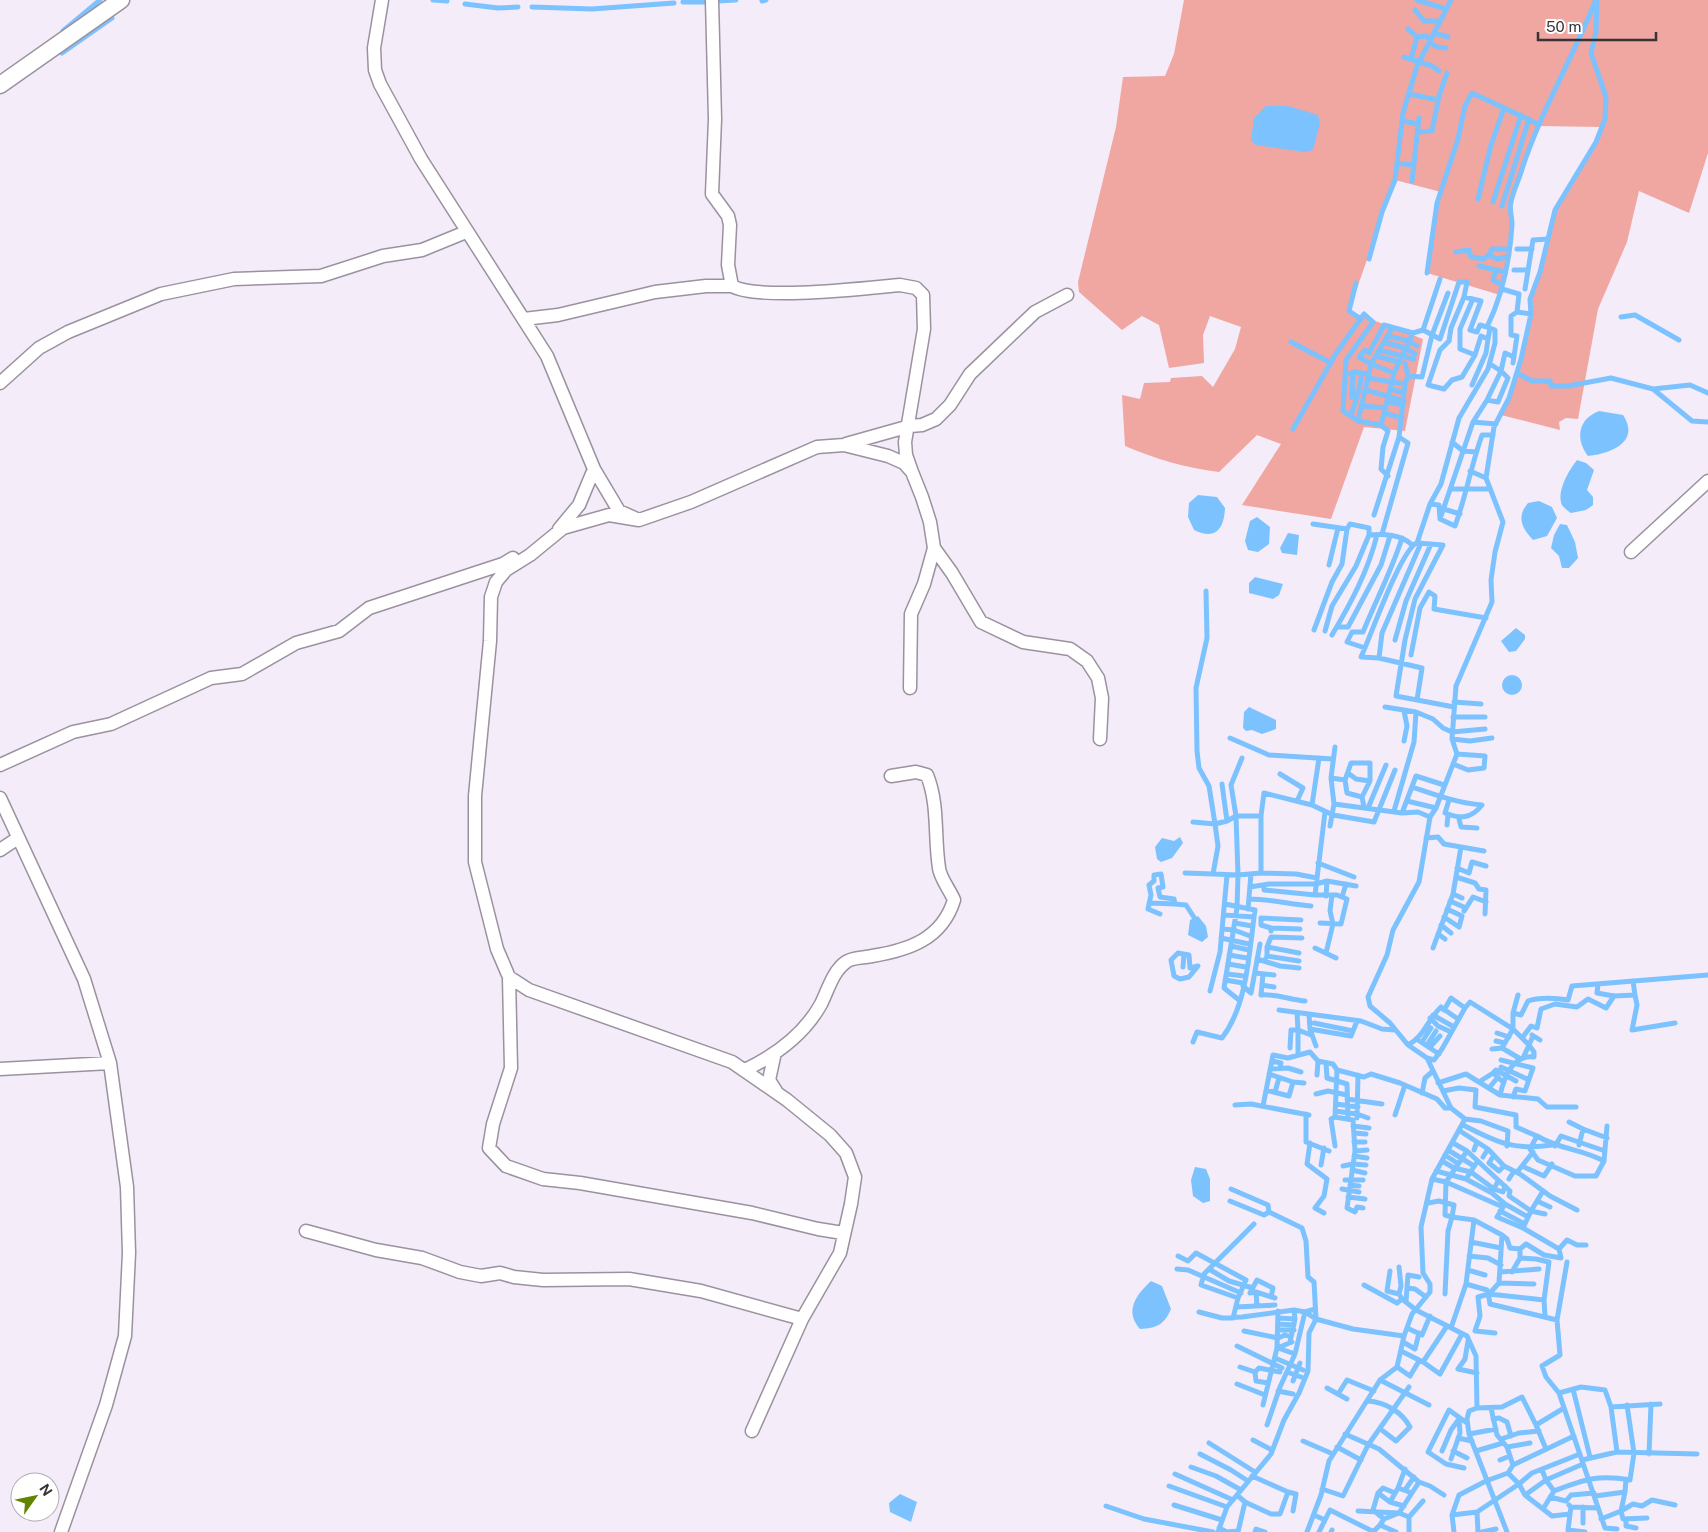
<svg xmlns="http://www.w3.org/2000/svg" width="1708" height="1532" viewBox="0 0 1708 1532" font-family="'Public Sans',sans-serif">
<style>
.green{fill:#f0a6a1}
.water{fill:#7bc2ff}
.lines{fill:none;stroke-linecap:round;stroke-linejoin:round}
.stream{stroke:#7bc2ff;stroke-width:5}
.minor-casing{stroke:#9a929e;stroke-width:15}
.tertiary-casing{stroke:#9a929e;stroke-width:19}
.minor{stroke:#fff;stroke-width:12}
.tertiary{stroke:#fff;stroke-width:16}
</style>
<rect width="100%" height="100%" fill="#f5ecf9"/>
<!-- green -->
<path class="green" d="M1184,0H1708V153L1689,213L1639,191L1627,242L1598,309L1578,419L1566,418L1559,422L1560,430L1501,415L1509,398L1521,359L1531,314L1530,299L1540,272L1555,210L1596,142L1602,127L1537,126L1511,202L1512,225L1500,295L1427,273L1437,203L1441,192L1395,180L1349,311L1423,339L1405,431L1364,427L1331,519L1242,505L1281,444L1257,435L1219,472C1186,468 1156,459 1125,446L1122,395L1140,399L1144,383L1170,382L1171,378L1202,376L1213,387L1235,349L1241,327L1210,316L1203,335L1204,363L1169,368L1159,325L1142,316L1122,330L1079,292L1078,282L1116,127L1123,77L1165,76L1174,54Z"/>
<!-- water -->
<path class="water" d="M1266,106H1288L1318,115L1320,123L1313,150L1304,152L1256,145L1251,140L1254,118Z
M1599,411L1623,415C1641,442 1610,454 1588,456C1575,439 1578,419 1599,411Z
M1577,460L1586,463L1594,470L1587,490L1593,497V505L1586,510L1571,513C1568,511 1564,508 1562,505C1556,492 1569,470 1577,460Z
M1198,495L1217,497L1225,508C1224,530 1215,540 1194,530L1188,517L1189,503Z
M1539,501L1552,507L1557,518L1547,536L1533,540C1522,528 1516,517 1528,503Z
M1257,517L1270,527L1269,544L1258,552L1248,550L1245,541L1250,521Z
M1560,524L1567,525L1575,542L1578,558L1569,568H1562L1559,556L1551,548L1554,535Z
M1288,533L1299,535L1297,555L1282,553L1280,548Z
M1255,577L1283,584L1279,595L1273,599L1249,593V583Z
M1516,628L1525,635V639L1516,651L1509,652L1501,641Z
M1502 685a10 10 0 1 1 20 0a10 10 0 1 1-20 0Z
M1249,707L1276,720V729L1262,734L1252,730L1246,731L1243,728L1244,712Z
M1180,837L1183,843L1172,858L1161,862L1157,859L1155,847L1162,838L1174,841Z
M1198,916L1206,926L1208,937L1202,942L1188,935L1190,920Z
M1195,1167L1206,1169L1210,1179V1201L1203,1203L1193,1196L1191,1180Z
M1151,1281L1162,1286L1171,1309C1164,1325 1157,1328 1140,1329C1124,1311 1136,1295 1151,1281Z
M900,1494L917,1502L911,1522L890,1512L889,1503Z"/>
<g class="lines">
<!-- stream -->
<path class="stream" d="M433,0L447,1
M1417,0L1446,9
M718,1L736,0
M762,1L766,0
M683,2H706
M465,4L498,8L518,7
M532,7L592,9L674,3
M1415,10L1424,21H1440
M1408,29L1417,37L1426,36L1431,39
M63,31L100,0
M1434,33L1448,37
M1429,42L1437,47L1446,48
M62,53L112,18
M1404,57L1432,66L1439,71
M1411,59L1417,37
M1409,94L1438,100
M1402,121L1418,124
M1418,132L1432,131L1439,96L1447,73
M1397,163L1413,165
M1412,181L1419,118
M1478,199L1491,145L1504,108
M1493,202L1521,115
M1502,206L1529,119
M1517,249H1532
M1456,252L1469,250L1471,257L1484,259L1489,255L1497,259L1507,257
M1489,255L1492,249H1508
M1369,259L1382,212L1395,180L1403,113L1417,66L1451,0
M1479,266L1496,270
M1514,270H1528
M1427,273L1437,203L1458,139L1465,106L1472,93L1538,124
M1440,279L1423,330L1440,339L1459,282H1467L1464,297L1451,328L1449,341L1440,350L1428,385L1444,389L1452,380L1462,377L1475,355L1481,336L1488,339L1490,328
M1356,283L1349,311L1361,319
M1502,285L1493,280L1496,270L1505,272
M1502,289L1519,294L1517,312
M1525,289L1533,240L1548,239
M1464,297L1481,301L1470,330L1477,332L1480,325L1487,327
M1472,301L1460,329V349L1475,355
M1621,317L1635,315L1679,340
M1391,330L1371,364L1394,373L1413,333L1423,330
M1387,336L1409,341L1417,346
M1291,342L1331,363
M1384,342L1405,348L1415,354
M1379,350L1414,359
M1376,356L1399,362
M1405,363L1408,376
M1513,363L1517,336L1511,335V316L1517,312L1531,314
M1517,373L1532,381H1550L1551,386H1568L1611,378L1653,389L1692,421L1708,422
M1350,374L1353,372L1369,374
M1368,378L1405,384
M1472,385L1486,353L1488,339
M1391,389L1404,393
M1653,389L1690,385L1708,393
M1359,390L1362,373
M1366,390L1404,401
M1487,400L1501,371L1490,364
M1387,402L1403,405
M1363,406L1386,408
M1384,413L1402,418
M1351,416L1359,390L1352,397L1353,372
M1473,422L1487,400L1498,402L1508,378L1501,371L1505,353L1514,357
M1381,425L1394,373
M1293,429L1335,355L1364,314L1373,322L1346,360L1343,411L1358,421
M1452,442L1463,451L1476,452
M1470,471L1486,478
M1388,476L1381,469L1383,447L1388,431L1381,425L1358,421L1371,364L1359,357L1365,350L1369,353L1384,325L1413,333
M1451,489H1489
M1430,504L1439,505L1440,519L1455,526C1466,496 1471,466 1482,435H1493
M1444,509L1460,514
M1374,515L1399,437L1405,384L1408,376L1422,377L1432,335L1448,293
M1441,516L1473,422L1496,424
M1313,524L1347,529L1350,524L1369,528V535C1384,534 1401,534 1412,545L1417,543L1443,545L1415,599L1405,640L1396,696L1454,707
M1382,534L1408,443L1399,437
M1329,565L1338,528
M1206,591L1207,638L1196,688L1197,751L1199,768L1209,786L1215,824L1227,821
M1338,627H1348L1381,565L1390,536
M1314,630L1332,582L1342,564L1347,529
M1325,631L1332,606L1356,566L1369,535
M1332,635C1351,603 1368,571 1377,535
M1395,640L1406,601L1431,544
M1365,648L1347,642L1352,632H1363C1376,600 1392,570 1402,538
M1411,655L1420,608L1429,592L1435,596L1434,609L1486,618
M1379,658L1382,633L1421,543
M1417,700L1422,668L1379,658L1361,657C1370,638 1401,549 1417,543L1430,504L1441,484L1459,418L1488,369L1495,343V330L1487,327C1502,296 1510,260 1512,224C1512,217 1509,209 1511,202C1513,191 1519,180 1522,169C1541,111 1572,59 1595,2
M1454,702L1481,704
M1385,707L1416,712L1433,719L1443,728L1452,732L1485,729
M1453,717H1485
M1230,738L1269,755L1333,759
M1452,739L1470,741L1492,738
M1404,741L1407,726L1404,711
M1242,758L1231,785L1236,816H1261L1264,793L1312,805L1333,815L1374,822L1395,770
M1453,764L1468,770L1484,768L1485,756L1457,754
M1348,773L1356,779L1370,781
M1280,774L1303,788L1297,801
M1331,778L1335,747
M1345,780L1347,793L1362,797
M1412,787C1436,795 1457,803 1482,805C1471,819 1460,819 1445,813L1449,800
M1407,801L1436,808
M1334,804L1402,813
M1312,805L1319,758
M1368,808L1386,765
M1394,811L1414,742L1416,712
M1430,817L1418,812L1402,813L1416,776L1444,785
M1459,819L1461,827L1477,828
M1447,825L1448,815
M1330,826L1334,804L1331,778L1345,780L1351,763H1370V781L1362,797L1364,807
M1426,838L1438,837L1444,844L1461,847L1453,894
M1461,847L1484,851
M1318,863L1354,877
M1457,868L1469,873L1472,862L1486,866
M1185,873L1213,874L1218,846L1215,824L1193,822
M1261,873L1296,874L1317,878
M1213,874L1238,875L1236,816L1227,821L1222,784
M1456,877L1475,883L1479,889L1486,890L1485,914
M1264,885V890L1315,895
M1250,887L1269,884H1316L1327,881L1356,886
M1326,896L1327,881
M1342,897L1346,884
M1249,899C1270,899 1289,904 1311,906
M1450,901L1466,908L1464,911
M1149,903L1175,904
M1466,908L1473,897L1486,902
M1248,909L1251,874
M1160,914L1148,909L1151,895L1149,885L1154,881V875L1161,874L1163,887L1158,888L1160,897L1174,899L1175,904L1186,905L1197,922
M1224,915L1254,917
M1444,917L1459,927L1462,916L1447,909
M1235,923L1252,926
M1320,923L1341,924L1347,899L1337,895H1315L1325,812
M1441,925L1451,933
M1271,928L1261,925V918L1301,920
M1222,929L1234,930L1250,936
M1271,931V928L1300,929
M1438,934L1445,939
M1221,938L1249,944
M1231,946L1249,950
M1267,947L1271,937L1302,938
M1315,948L1336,958
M1433,948L1453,894L1462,898
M1178,953L1189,955L1190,968L1198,966L1189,977L1180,979L1174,976L1171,960Z
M1326,953L1333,924L1330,911L1332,895
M1229,955L1247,958
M1267,956V947L1299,953
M1266,958L1267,956L1299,961
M1257,959L1280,966L1299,968
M1228,964L1246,967
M1183,967L1184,954
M1255,973L1274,975
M1227,974L1244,976
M1263,974L1261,995C1272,993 1292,1000 1305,1001
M1225,980L1243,983
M1598,984L1597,993L1614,996L1635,995L1633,981
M1262,985L1274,987
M1243,986L1251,993L1260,944
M1210,991L1220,952L1227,875
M1635,995L1637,1005L1632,1030L1675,1023
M1239,1000L1224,988L1237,908L1238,875L1261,873V816
M1442,1008L1458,1019
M1279,1010L1361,1021L1382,1029L1395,1030
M1297,1013L1298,1030L1311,1035
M1513,1013L1518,995
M1309,1015L1310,1029L1316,1046
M1433,1015L1454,1027
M1430,1018L1438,1026L1451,1032
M1314,1023L1353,1031
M1310,1029L1351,1036L1357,1021
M1513,1029V1013L1521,1015L1528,1001C1538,997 1557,998 1568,1000L1572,986L1708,975
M1497,1033L1509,1037
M1532,1035L1540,1040
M1522,1038L1529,1045L1533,1036
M1418,1040L1439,1054
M1496,1041L1505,1043
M1193,1042L1197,1032L1222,1038C1248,1004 1249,951 1255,910L1225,904
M1422,1042L1431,1028
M1408,1045C1424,1037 1428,1019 1441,1007L1444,1010L1451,998L1465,1008L1470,1002L1513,1029
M1427,1045L1436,1031
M1430,1047L1440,1036
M1290,1048L1291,1030H1298V1055
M1492,1049L1502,1048
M1427,1058L1434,1060L1442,1049L1465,1008
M1519,1058L1502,1048L1513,1029L1522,1038L1531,1026L1537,1028L1541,1009L1555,1004L1577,1007L1588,999L1606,1008L1614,996
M1501,1060L1533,1068L1525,1091L1516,1089L1513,1097
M1272,1061L1281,1063L1280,1068
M1326,1063L1327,1078L1347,1084L1348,1119
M1501,1067L1527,1079
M1270,1069L1288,1068L1301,1072
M1493,1073L1496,1070L1516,1081
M1317,1075L1318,1061
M1293,1082L1304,1083
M1479,1082L1493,1073L1503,1082
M1438,1083L1466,1074L1500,1095L1538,1099L1547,1107H1576
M1489,1088L1498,1077
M1266,1090L1289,1096L1293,1082L1269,1074
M1443,1091L1459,1088L1476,1090L1475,1107L1516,1115V1127L1537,1136
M1275,1092L1279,1078
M1422,1093L1425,1078L1432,1072
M1316,1094L1328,1091L1347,1095
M1500,1095C1504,1078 1513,1054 1534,1057V1052L1529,1045L1524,1056
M1347,1099L1382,1104
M1336,1104L1358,1107
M1235,1105L1251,1104L1309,1115
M1263,1106L1273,1055L1288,1058L1310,1052L1318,1061L1333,1064L1337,1070L1364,1077L1371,1074L1400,1083L1437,1099L1445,1108H1451
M1335,1111L1357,1114L1368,1118
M1306,1114V1142L1329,1151
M1395,1115L1405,1085
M1335,1117L1353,1120L1355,1151L1347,1208L1355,1212L1357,1207L1363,1208
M1357,1118L1358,1075
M1465,1119L1481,1121L1508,1131L1507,1146
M1569,1122L1583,1129
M1463,1125C1496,1142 1514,1151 1552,1145
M1353,1126L1369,1128
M1460,1131L1488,1149L1504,1166L1520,1174L1550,1196L1577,1210
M1354,1133L1366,1134
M1354,1142H1365
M1310,1143L1307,1164L1327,1179L1324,1196L1315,1208L1324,1213
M1453,1143L1467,1151L1510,1191L1509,1196L1531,1211L1523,1228L1559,1249
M1579,1145L1583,1129L1607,1138
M1335,1146L1331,1119L1335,1117L1337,1070
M1555,1146L1561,1136L1605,1151
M1448,1150L1474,1166
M1474,1150L1477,1142
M1355,1151L1367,1150
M1445,1155L1457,1163
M1494,1155L1489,1163L1499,1171L1504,1166
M1354,1156L1367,1158
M1483,1157L1488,1149
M1442,1161L1454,1168L1471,1172
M1604,1161C1582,1149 1558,1149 1537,1136L1530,1149L1538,1160L1575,1176H1596L1604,1161L1607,1126
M1477,1162L1466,1179L1492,1193
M1321,1165L1324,1148
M1343,1166L1353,1164L1366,1165
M1522,1166L1533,1152
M1352,1170L1365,1173
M1436,1171L1466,1179
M1471,1172L1494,1189L1503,1192L1505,1186
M1517,1172L1522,1166L1544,1176L1552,1164
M1432,1179L1446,1182L1503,1207
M1509,1179L1514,1171
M1345,1180H1363
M1498,1181L1492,1193L1505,1204L1528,1217
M1350,1185L1359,1186
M1231,1189L1268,1205L1269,1212L1302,1228L1306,1241L1308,1277L1314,1282L1316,1319L1353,1329L1404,1336
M1342,1189L1359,1192
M1543,1191L1531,1211L1545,1214
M1348,1197L1365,1199
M1230,1201L1264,1215L1269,1212
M1537,1201L1550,1207
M1428,1203L1439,1201L1454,1205L1452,1217L1474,1220L1466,1284L1487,1290L1489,1294L1478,1297L1480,1316L1475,1331L1495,1333
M1505,1204L1497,1217L1523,1228
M1500,1211L1525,1224
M1474,1220L1502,1235L1499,1283L1489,1294
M1502,1235L1507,1239L1510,1248L1520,1249L1526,1244L1544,1255L1561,1258L1559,1249L1567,1240L1577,1245H1586
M1471,1242L1501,1248
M1178,1256L1188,1261L1196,1253L1246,1280L1238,1298
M1469,1256L1488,1258L1501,1265
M1520,1258L1536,1259L1549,1262L1544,1300L1545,1316
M1399,1267L1401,1286L1399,1294
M1177,1269L1188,1270L1241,1293
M1209,1269L1229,1281L1253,1288
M1468,1270L1485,1275
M1390,1271L1387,1291L1399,1294L1402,1299
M1500,1272L1539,1269
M1512,1272L1520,1258V1249
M1499,1283L1534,1284
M1364,1285L1397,1303L1402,1299L1416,1310L1467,1336L1476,1356L1477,1408L1502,1407L1522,1397L1536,1425
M1407,1288L1408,1275L1419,1277
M1256,1292L1250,1293L1257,1280L1273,1288L1271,1297
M1488,1292L1490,1304L1557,1320L1567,1262
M1445,1294L1448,1231L1452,1217L1445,1215L1446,1182L1467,1151
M1489,1294L1544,1300
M1406,1302L1407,1288L1415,1289L1426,1297
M1257,1306L1256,1292L1275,1298
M1236,1307L1275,1305
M1199,1312L1222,1318L1242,1317L1294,1310L1305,1312L1315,1309
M1233,1318L1238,1298L1201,1285L1204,1274L1254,1224
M1278,1318L1295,1319
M1557,1320L1560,1355L1542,1366L1546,1377L1559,1393L1605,1528L1617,1529
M1278,1324L1294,1325
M1407,1328L1422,1335L1430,1316
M1451,1328L1466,1284
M1278,1330H1294
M1244,1331L1278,1338L1285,1335L1291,1337
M1468,1341L1465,1359L1458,1369L1477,1373
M1290,1342L1295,1319L1294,1310
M1403,1342L1415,1349L1419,1333
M1237,1346L1282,1368
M1277,1348L1292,1342
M1278,1348L1295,1354
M1401,1351L1423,1362L1447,1326
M1275,1358L1303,1370
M1423,1362L1440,1374L1462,1334
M1240,1367L1255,1372L1259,1368L1280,1372
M1397,1367L1410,1376L1419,1361
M1255,1372L1256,1381L1268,1383
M1287,1372L1301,1377
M1380,1380L1429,1405
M1293,1381L1300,1363
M1237,1384L1265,1395
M1327,1388L1347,1399
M1573,1389L1590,1457
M1278,1391L1293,1394
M1559,1393L1581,1387L1605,1390L1611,1407L1660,1404
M1338,1394L1347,1380L1374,1391
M1368,1401C1385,1402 1402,1412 1410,1427L1396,1441L1383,1431
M1263,1405L1277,1348L1278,1311
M1611,1407L1617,1452
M1477,1408L1469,1411L1467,1419L1469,1434L1507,1532
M1491,1408L1497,1435L1507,1447L1513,1465
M1493,1419L1499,1418L1507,1422L1511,1436
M1345,1434L1379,1449L1419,1482L1430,1486L1444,1495
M1469,1434L1496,1429
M1458,1438L1472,1441
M1501,1439L1519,1433L1539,1431
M1253,1440L1272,1450
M1303,1441L1333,1454
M1209,1443L1255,1472
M1337,1447L1361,1460
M1507,1447L1530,1443
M1546,1449L1536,1425L1564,1408
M1442,1451L1451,1430L1459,1419
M1453,1451L1467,1458
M1476,1451L1503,1443
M1200,1454L1231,1470L1248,1481
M1649,1454L1651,1404
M1451,1459L1460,1433L1459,1419
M1500,1460L1510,1456
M1582,1460L1617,1452L1697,1454
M1191,1467L1216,1476L1241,1490
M1464,1468L1446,1464L1428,1452L1449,1410L1467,1423
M1542,1470L1546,1480L1583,1464
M1508,1473L1519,1484L1532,1473L1580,1454
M1175,1474L1233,1500
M1252,1476L1288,1492
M1169,1486L1227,1507
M1398,1488L1405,1469
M1322,1489L1343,1496L1368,1445L1409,1387
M1405,1490L1414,1477
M1554,1491L1543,1509L1525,1495L1546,1480L1554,1491C1583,1480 1598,1474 1630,1480L1634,1453L1627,1405
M1378,1493L1390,1502
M1237,1495L1245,1502L1238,1532
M1595,1496L1625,1492L1626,1479
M1550,1497L1566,1501L1571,1495L1594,1493
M1245,1502L1271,1514H1280L1288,1492L1296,1494L1293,1511
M1174,1505L1222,1520
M1569,1505L1571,1507L1598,1508
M1106,1506L1144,1519L1213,1532
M1404,1506L1390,1502L1398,1488L1412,1493
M1583,1507V1523
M1543,1509L1552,1516L1570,1514L1571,1507
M1358,1511L1399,1513L1419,1482
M1570,1514L1568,1530L1585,1532
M1314,1515L1325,1520L1330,1510L1374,1532
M1452,1515L1477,1512
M1647,1518L1623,1519L1621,1511L1633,1504L1642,1506L1652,1500L1675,1505
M1384,1519L1373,1510L1378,1493L1383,1488L1395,1493
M1601,1519L1621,1511L1625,1492
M1626,1519V1526L1636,1528
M1380,1525L1384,1519L1399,1513L1409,1517
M1219,1528L1227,1532L1238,1531
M1374,1531L1380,1525L1396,1532
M1218,1532L1227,1507L1271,1454L1284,1420L1299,1393L1308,1371L1309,1333L1316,1319L1305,1312L1295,1354L1280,1387L1267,1425
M1255,1532L1256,1529L1265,1532
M1307,1532L1321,1495L1329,1461L1380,1380L1397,1367L1404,1336L1412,1314L1430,1292V1284L1423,1273L1421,1227L1432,1179L1465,1119L1451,1108L1427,1058L1408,1045L1390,1023L1370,1006L1368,997L1387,955L1393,930L1419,882L1430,817L1436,808L1457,754L1452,739L1456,686L1492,602L1491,580L1495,552L1503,522L1486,478L1494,427L1509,398L1521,359L1531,314L1530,299L1540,272L1555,210L1596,142L1605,119L1606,97L1591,53L1596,32L1597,0
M1319,1532L1325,1520
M1331,1532L1332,1530
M1409,1532V1517L1423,1501
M1454,1532L1452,1515L1459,1495L1486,1481L1508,1473L1513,1465L1574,1436
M1478,1532L1477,1512L1519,1484L1525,1495
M1482,1532L1496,1529"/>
<defs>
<path id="minor" d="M382,0L374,48L375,70L380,84L421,159L547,356L594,469L579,505L559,529
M712,0L715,119L712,194L728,216L730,225L728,265L732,286C759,301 866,288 900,285L916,288L923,295L924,329L905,442L906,455L912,472
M524,319L558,315L655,292L706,286H732
M0,383L39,348L68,332L161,294L234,279L321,276L383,256L422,250L466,232
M846,444L910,426L922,425L936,419L950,405L970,374L1035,312L1067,295
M594,469L619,511L639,520L691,502L817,447L844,445L888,456L904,463L912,472L922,497L930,522L934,548L924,584L911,614L910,688
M639,520L609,515L563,528L530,555L506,570L496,582L491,597L490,641L475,796V862L497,949L509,977L529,990L732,1062L787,1100L830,1135L846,1153L855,1177L851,1204L840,1253L802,1319L752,1431
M934,548L952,573L981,622L1023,642L1070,649L1087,661L1098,678L1102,698L1100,739
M1631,552L1708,481
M0,765L73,732L111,724L211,678L242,674L296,643L339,631L369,608L503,564L513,558
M0,798L84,979L110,1063L127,1187L129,1253L125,1336L106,1405L61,1532
M0,850L18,838
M509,977L511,1068L493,1124L489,1148L506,1166L543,1179L580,1183L752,1213L818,1229L843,1233
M774,1057L769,1080L776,1091
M0,1069L110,1063
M745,1070C776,1055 804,1035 821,1004C828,990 833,971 846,962C852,957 864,958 872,956C909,950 942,939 954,900C950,890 940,878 939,868C934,836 939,805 927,775L916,772L891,776
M306,1231L376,1250L422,1258L460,1272L481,1276L500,1273L514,1277L543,1280L629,1279L701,1291L802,1319"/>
<path id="tertiary" d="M0,85L121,0"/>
</defs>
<!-- minor casing -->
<use href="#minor" class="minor-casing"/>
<!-- tertiary casing -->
<use href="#tertiary" class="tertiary-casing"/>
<!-- minor -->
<use href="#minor" class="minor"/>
<!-- tertiary -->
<use href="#tertiary" class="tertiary"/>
</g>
<!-- north arrow -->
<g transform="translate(35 1497) rotate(57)"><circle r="24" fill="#ffffff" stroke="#afaeaf"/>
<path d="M0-4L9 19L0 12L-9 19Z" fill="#618401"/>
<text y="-8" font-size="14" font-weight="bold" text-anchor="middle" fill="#373438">N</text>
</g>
<!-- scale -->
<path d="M1538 32v8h118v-8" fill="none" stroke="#373438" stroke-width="2.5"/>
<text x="1546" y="32" font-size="15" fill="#373438" stroke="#ffffff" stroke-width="4" paint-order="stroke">50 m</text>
</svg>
